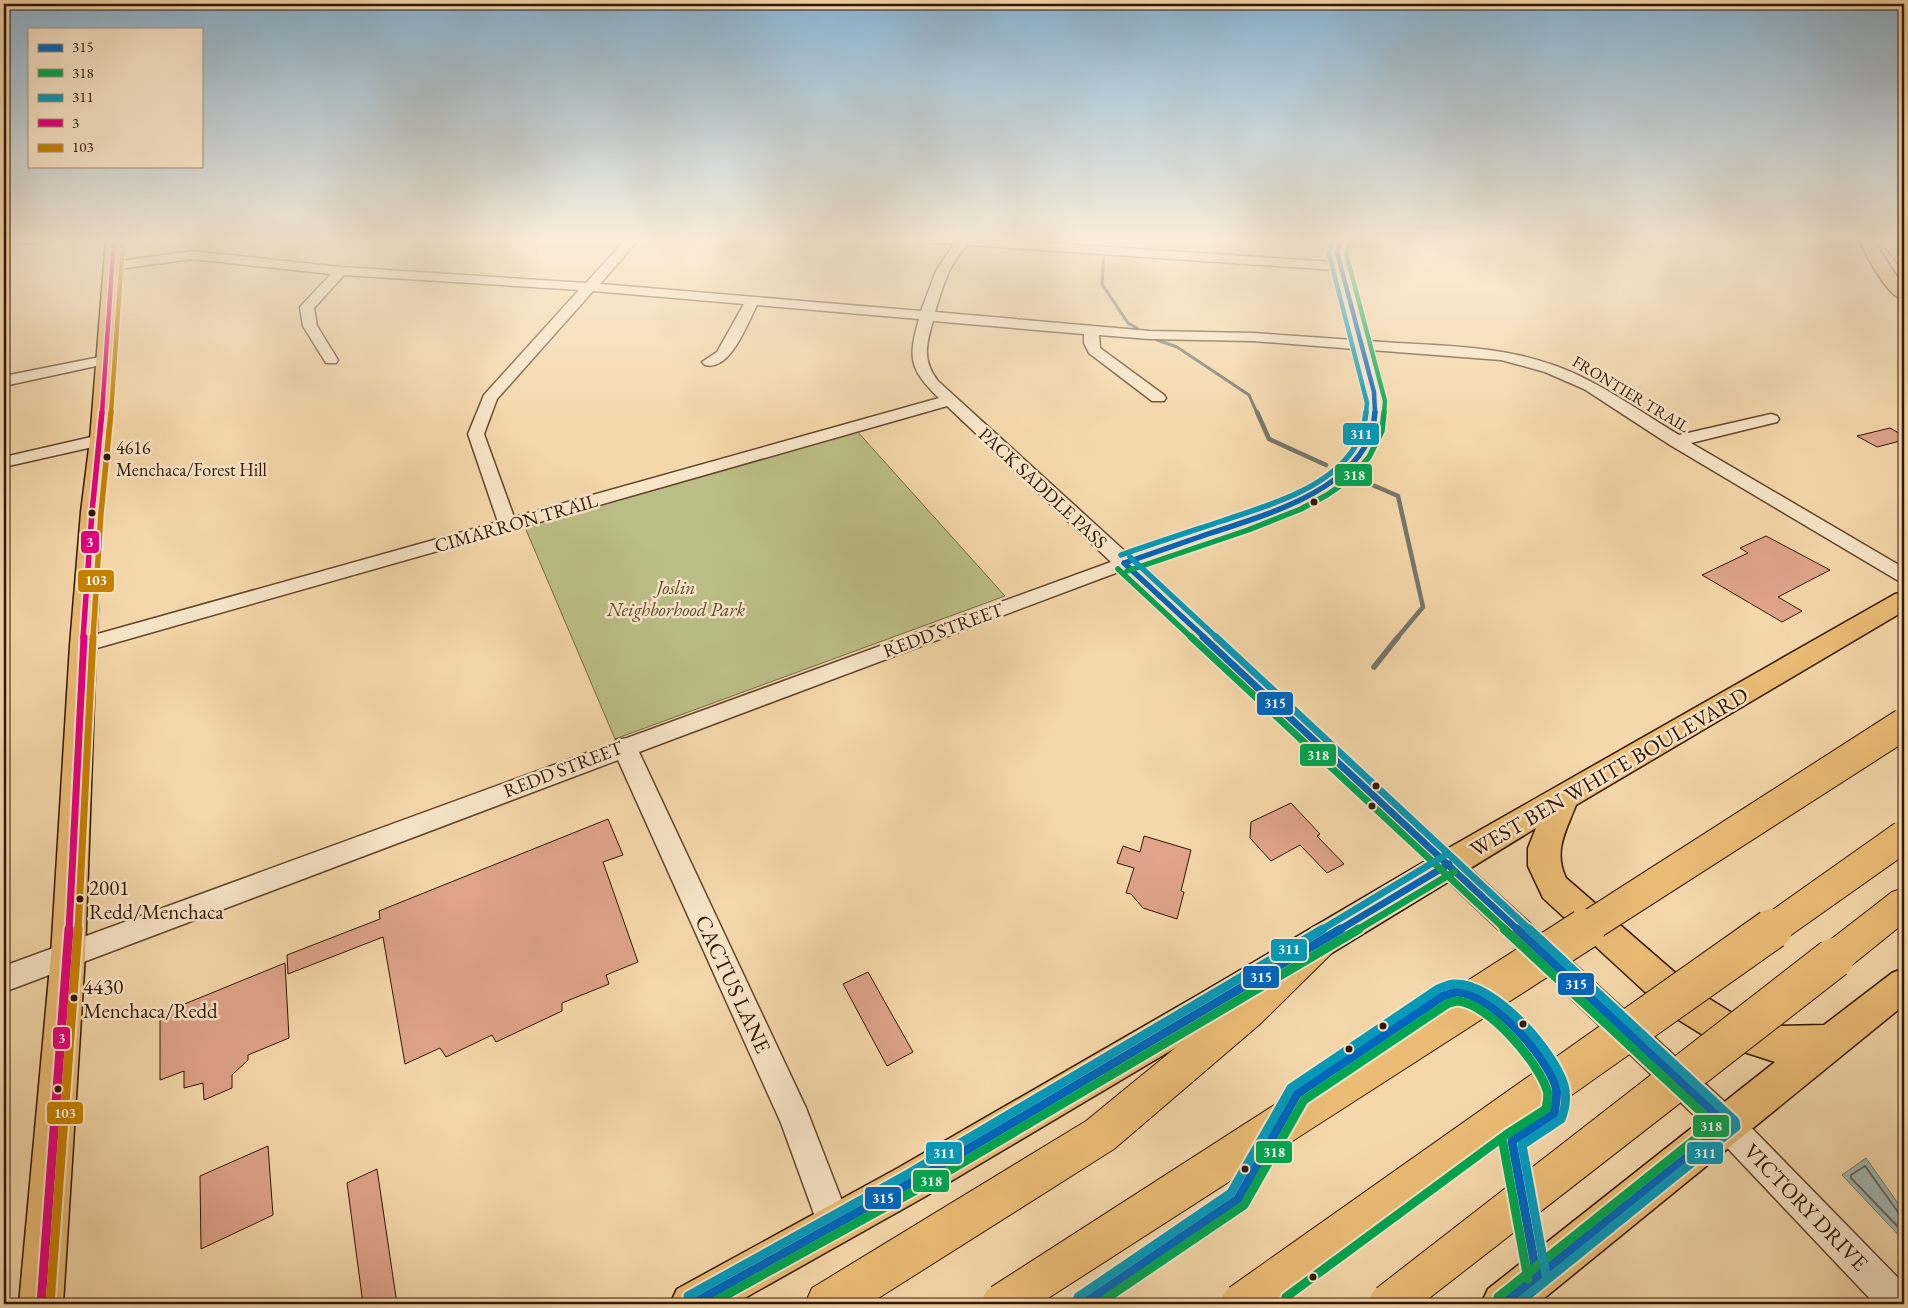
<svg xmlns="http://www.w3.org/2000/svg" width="1908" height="1308" viewBox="0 0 1908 1308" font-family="'EB Garamond',serif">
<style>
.green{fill:#bcbe87;stroke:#776a44}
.water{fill:#a1b7b4;stroke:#75776d}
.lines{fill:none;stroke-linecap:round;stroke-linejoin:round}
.shore{stroke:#6a665b;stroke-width:2}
.stream-far2{stroke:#75776d;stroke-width:3}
.stream-far1{stroke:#75776d;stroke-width:4.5}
.stream{stroke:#75776d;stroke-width:5.5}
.building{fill:#dfa489;stroke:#321602}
.minor-casing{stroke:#62462c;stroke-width:3}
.major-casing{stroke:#321602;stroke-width:3}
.highway-casing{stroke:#321602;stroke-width:2}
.minor{fill:#f8e5c8;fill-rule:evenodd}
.major{fill:#eabc75;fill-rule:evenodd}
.highway{fill:#eabc75;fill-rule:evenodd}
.highway-bridge-far1-casing{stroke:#321602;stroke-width:33;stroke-linecap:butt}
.highway-bridge-casing{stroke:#321602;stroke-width:42;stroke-linecap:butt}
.highway-bridge-far1{stroke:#eabc75;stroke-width:31}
.highway-bridge{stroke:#eabc75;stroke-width:40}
.bus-1-far3-casing{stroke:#f8e5c8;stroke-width:7}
.bus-1-far2-casing{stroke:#f8e5c8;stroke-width:9}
.bus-1-far1-casing{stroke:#f8e5c8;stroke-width:11}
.bus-1-casing{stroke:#f8e5c8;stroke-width:13}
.bus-2-far3-casing{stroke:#f8e5c8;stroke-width:7}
.bus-2-far2-casing{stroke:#f8e5c8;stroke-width:9}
.bus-2-far1-casing{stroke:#f8e5c8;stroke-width:11}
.bus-2-casing{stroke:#f8e5c8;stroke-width:13}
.bus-3-far3-casing{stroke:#f8e5c8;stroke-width:7}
.bus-3-far2-casing{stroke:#f8e5c8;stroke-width:9}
.bus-3-far1-casing{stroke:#f8e5c8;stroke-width:11}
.bus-3-casing{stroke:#f8e5c8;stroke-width:13}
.bus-4-far3-casing{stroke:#f8e5c8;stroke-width:7}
.bus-4-far2-casing{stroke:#f8e5c8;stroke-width:9}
.bus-4-far1-casing{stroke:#f8e5c8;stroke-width:11}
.bus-4-casing{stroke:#f8e5c8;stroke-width:13}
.bus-5-far3-casing{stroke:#f8e5c8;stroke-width:7}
.bus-5-far2-casing{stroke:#f8e5c8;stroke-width:9}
.bus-5-far1-casing{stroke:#f8e5c8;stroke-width:11}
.bus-5-casing{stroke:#f8e5c8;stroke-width:13}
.bus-1-far3{stroke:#0065bd;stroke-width:4.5}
.bus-1-far2{stroke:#0065bd;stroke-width:5.5}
.bus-1-far1{stroke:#0065bd;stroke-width:7}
.bus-1{stroke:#0065bd;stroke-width:9}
.bus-2-far3{stroke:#00a651;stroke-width:4.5}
.bus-2-far2{stroke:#00a651;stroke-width:5.5}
.bus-2-far1{stroke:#00a651;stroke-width:7}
.bus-2{stroke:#00a651;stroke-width:9}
.bus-3-far3{stroke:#059aba;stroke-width:4.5}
.bus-3-far2{stroke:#059aba;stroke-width:5.5}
.bus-3-far1{stroke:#059aba;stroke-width:7}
.bus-3{stroke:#059aba;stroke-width:9}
.bus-4-far3{stroke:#e5007d;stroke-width:4.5}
.bus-4-far2{stroke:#e5007d;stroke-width:5.5}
.bus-4-far1{stroke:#e5007d;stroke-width:7}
.bus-4{stroke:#e5007d;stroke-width:9}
.bus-5-far3{stroke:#c68200;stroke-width:4.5}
.bus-5-far2{stroke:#c68200;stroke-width:5.5}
.bus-5-far1{stroke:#c68200;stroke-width:7}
.bus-5{stroke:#c68200;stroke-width:9}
.bus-dot{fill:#321602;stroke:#f8e5c8;stroke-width:2}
.labels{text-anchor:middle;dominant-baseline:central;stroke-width:5;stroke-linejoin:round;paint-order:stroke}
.far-street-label{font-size:16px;fill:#321602;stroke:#f8e5c8}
.bus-label{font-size:18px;fill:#321602;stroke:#f8e5c8;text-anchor:start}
.street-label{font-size:19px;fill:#321602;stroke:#f8e5c8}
.park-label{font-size:19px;font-style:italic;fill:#5b482a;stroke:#f8e5c8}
.near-bus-label{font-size:21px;fill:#321602;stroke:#f8e5c8;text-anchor:start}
.near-street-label{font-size:22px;fill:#321602;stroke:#f8e5c8}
.line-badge{stroke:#f8e5c8;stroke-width:2}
.badge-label{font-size:14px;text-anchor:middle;font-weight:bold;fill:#fff}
</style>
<rect width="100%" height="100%" fill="#f4d7aa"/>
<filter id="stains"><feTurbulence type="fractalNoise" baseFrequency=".004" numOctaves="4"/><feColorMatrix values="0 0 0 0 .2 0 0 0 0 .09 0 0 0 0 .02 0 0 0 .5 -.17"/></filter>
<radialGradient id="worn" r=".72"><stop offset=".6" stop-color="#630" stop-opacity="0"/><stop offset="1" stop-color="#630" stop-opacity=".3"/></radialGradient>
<!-- green -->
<path class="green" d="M856,430L1005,596L615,739L524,525Z"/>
<!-- water -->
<path class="water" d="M1866,1158L1904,1212V1241L1842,1175Z"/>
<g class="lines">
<!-- shore -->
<path class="shore" d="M1904,1214L1898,1212L1865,1166L1851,1175V1178L1904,1233"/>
<!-- stream-far2 -->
<path class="stream-far2" d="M1095,239L1100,246
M1104,255L1102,284L1128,323L1137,328
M1157,340L1177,347L1249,395L1257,413"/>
<!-- stream-far1 -->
<path class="stream-far1" d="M1257,412L1269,439L1326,465
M1361,480L1398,496L1423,607L1397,638"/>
<!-- stream -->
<path class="stream" d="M1374,667L1398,637"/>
</g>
<!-- building -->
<path class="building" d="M1890,428L1904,436V440L1877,447L1857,436Z
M1766,536L1830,570L1778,597L1802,611L1782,622L1702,575L1748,553L1740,548Z
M1291,803L1320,834L1317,836L1344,864L1327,873L1300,845L1271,861L1250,838L1251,822Z
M608,819L623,855L603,862L638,962L606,975L609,984L562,1003V1011L496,1042L492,1035L446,1057L440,1048L405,1064L383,937L288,974L287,955L380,919L379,911Z
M1144,836L1191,850L1181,891L1184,892L1177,919L1143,908L1131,894L1126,893L1134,868L1117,863L1123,846L1140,852Z
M285,963L289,1038L248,1055V1060L232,1075V1088L204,1100L203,1083L184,1088V1071L160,1080V1014Z
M868,972L913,1052L887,1066L843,984Z
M268,1146L273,1215L201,1249L200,1176Z
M377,1169L397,1304H363L347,1183Z"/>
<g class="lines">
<defs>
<path id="minor" d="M4,239H50L44,243L4,244Z
M626,239H639L600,284L921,311L936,271L954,244L928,243L922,239H991L1333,262L1331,252L1336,239H1348L1343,252L1368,341C1430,346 1497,344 1556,366C1600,382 1639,411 1679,435L1771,414L1777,416L1779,419L1777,422L1691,443L1904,568V582L1897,580L1670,445L1584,389L1545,372L1501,360L1371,350C1377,375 1388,400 1381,425C1362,507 1210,541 1139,565L1738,1114L1904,1284V1304H1875L1716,1136L1121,571L639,752L806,1108L851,1224L846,1236L834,1241L822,1236L781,1123L618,760L4,992V966L614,743L616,740L627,738L1111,562L947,406L83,652L76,650L72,645L76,640L498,522L468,434L484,395L579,290L344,275L314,308L317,326L338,360L336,363H326L303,326L300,307L331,274L192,259L112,270L107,269L106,266L107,263L192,251L341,267L586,283ZM968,245L1335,270L1353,340L1253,333L1150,331L935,312C942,289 949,262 968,245ZM593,291L744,304L717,352L702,362L705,365C730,372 747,324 757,305L919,319C908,358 909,369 939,398L514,517L484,434L497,399ZM933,321L1084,334V343L1089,353L1152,401H1164L1166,398L1164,395L1100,348L1099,335L1150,339L1253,341L1355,349C1362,374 1371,398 1365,423C1349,499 1193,533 1129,555L938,381C922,361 926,344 933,321Z
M105,356L110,357L112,360L110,363L4,386V376Z
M100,435L106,436L108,440L106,444L4,467V457Z"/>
<path id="major" d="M106,239H122L110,440L103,512L96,645L85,955L63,1304H19L51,955L70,645L81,512L90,440Z
M1858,239H1873L1896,275L1904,285V300C1886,296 1867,255 1858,239Z
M1904,592V611L1576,805C1566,831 1553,851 1566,878L1695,990L1737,1016L1773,1026L1824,1025L1892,973L1904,968V1005L1537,1304H1481L1488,1289L1775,1062L1716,1043L1669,1014L1543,898L1528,866V848L1536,828L1224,1019L926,1196L734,1304H670L677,1289L898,1168L1198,995L1417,866L1895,594Z"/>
<path id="highway" d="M1879,239H1896L1904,250V265L1898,264Z
M1904,888V923L1847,969L1834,974L1821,969L1816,958L1821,947L1892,892Z
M1324,922L1336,927L1342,938L1336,949L1260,1024L1114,1149L869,1304H805L812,1288L1086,1121L1234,1000L1312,927Z"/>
</defs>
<!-- minor casing -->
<use href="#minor" class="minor-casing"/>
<!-- major casing -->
<use href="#major" class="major-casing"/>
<!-- highway casing -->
<use href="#highway" class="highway-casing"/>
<!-- minor -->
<use href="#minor" class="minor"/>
<!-- major -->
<use href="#major" class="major"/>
<!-- highway -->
<use href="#highway" class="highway"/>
<defs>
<path id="highway-bridge-far1" d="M1583,930L1904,724
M1771,930L1904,836"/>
<path id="highway-bridge" d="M1002,1304L1585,929
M1241,1304L1772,929
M1389,1304L1834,958"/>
</defs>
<!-- highway-bridge-far1 casing -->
<use href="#highway-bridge-far1" class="highway-bridge-far1-casing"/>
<!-- highway-bridge casing -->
<use href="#highway-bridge" class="highway-bridge-casing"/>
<!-- highway-bridge-far1 -->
<use href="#highway-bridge-far1" class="highway-bridge-far1"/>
<!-- highway-bridge -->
<use href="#highway-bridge" class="highway-bridge"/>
<defs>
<path id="bus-1-far3" d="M1342,239L1337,252L1374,392L1375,413"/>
<path id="bus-1-far2" d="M1124,563L1205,638
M1124,563C1154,553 1184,542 1214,532C1268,514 1352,491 1372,431C1374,425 1374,418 1375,412"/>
<path id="bus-1-far1" d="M1203,637L1518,930
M1339,930L1449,864"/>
<path id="bus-1" d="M1517,929L1727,1125
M1512,1141L1537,1277
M692,1304L912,1182L1341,929
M1083,1304L1238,1199L1297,1094L1443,996C1448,995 1453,992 1458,992C1491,994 1547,1056 1556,1087C1558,1095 1555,1105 1554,1114L1512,1141
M1503,1304L1727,1125"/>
<path id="bus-2-far3" d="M1350,242L1346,253L1385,401L1384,413"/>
<path id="bus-2-far2" d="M1118,569L1192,638
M1127,571L1248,530L1301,509L1327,495L1350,479L1369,457L1382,431L1384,412"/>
<path id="bus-2-far1" d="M1191,637L1506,930
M1357,930L1454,872"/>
<path id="bus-2" d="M1503,1143L1528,1279
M1498,1297L1714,1124L1504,929
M710,1304L916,1190L1359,929
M1098,1304L1244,1205L1304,1100L1447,1004C1450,1003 1454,1001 1458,1001C1489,1004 1538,1062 1547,1090C1549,1096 1547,1103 1546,1109L1507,1134L1286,1297"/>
<path id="bus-3-far3" d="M1332,239L1329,254L1367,403L1366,413"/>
<path id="bus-3-far2" d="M1121,555C1155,543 1189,532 1222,521C1263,507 1315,493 1345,460C1358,446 1364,431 1366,412
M1130,557L1217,638"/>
<path id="bus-3-far1" d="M1216,637L1530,930
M1321,930L1444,856"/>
<path id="bus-3" d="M688,1296L908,1174L1323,929
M1078,1297L1231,1193L1291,1088L1438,989C1444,987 1450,983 1456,984C1495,984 1553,1050 1564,1085C1567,1096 1565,1109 1561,1119L1522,1145L1546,1275
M1517,1304L1736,1127L1735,1121L1529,929"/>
<path id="bus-4-far3" d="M102,413L114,239"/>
<path id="bus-4-far2" d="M83,638L92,512L102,412"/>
<path id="bus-4-far1" d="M69,930L84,637"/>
<path id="bus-4" d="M41,1304L69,929"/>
<path id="bus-5-far3" d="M111,413L123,240"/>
<path id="bus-5-far2" d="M93,638L101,513L111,412"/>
<path id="bus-5-far1" d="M78,930L93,637"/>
<path id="bus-5" d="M50,1304L78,929"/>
</defs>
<!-- bus-1-far3 casing -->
<use href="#bus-1-far3" class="bus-1-far3-casing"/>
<!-- bus-1-far2 casing -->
<use href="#bus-1-far2" class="bus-1-far2-casing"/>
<!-- bus-1-far1 casing -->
<use href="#bus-1-far1" class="bus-1-far1-casing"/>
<!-- bus-1 casing -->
<use href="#bus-1" class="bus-1-casing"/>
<!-- bus-2-far3 casing -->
<use href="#bus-2-far3" class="bus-2-far3-casing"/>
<!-- bus-2-far2 casing -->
<use href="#bus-2-far2" class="bus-2-far2-casing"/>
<!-- bus-2-far1 casing -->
<use href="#bus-2-far1" class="bus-2-far1-casing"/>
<!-- bus-2 casing -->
<use href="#bus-2" class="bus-2-casing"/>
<!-- bus-3-far3 casing -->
<use href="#bus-3-far3" class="bus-3-far3-casing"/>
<!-- bus-3-far2 casing -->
<use href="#bus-3-far2" class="bus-3-far2-casing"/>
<!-- bus-3-far1 casing -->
<use href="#bus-3-far1" class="bus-3-far1-casing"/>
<!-- bus-3 casing -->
<use href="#bus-3" class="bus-3-casing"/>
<!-- bus-4-far3 casing -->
<use href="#bus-4-far3" class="bus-4-far3-casing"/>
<!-- bus-4-far2 casing -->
<use href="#bus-4-far2" class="bus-4-far2-casing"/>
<!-- bus-4-far1 casing -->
<use href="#bus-4-far1" class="bus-4-far1-casing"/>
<!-- bus-4 casing -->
<use href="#bus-4" class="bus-4-casing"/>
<!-- bus-5-far3 casing -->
<use href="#bus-5-far3" class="bus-5-far3-casing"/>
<!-- bus-5-far2 casing -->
<use href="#bus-5-far2" class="bus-5-far2-casing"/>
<!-- bus-5-far1 casing -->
<use href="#bus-5-far1" class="bus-5-far1-casing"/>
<!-- bus-5 casing -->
<use href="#bus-5" class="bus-5-casing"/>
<!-- bus-1-far3 -->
<use href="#bus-1-far3" class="bus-1-far3"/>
<!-- bus-1-far2 -->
<use href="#bus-1-far2" class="bus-1-far2"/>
<!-- bus-1-far1 -->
<use href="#bus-1-far1" class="bus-1-far1"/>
<!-- bus-1 -->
<use href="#bus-1" class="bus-1"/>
<!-- bus-2-far3 -->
<use href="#bus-2-far3" class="bus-2-far3"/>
<!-- bus-2-far2 -->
<use href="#bus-2-far2" class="bus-2-far2"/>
<!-- bus-2-far1 -->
<use href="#bus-2-far1" class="bus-2-far1"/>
<!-- bus-2 -->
<use href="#bus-2" class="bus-2"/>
<!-- bus-3-far3 -->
<use href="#bus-3-far3" class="bus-3-far3"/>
<!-- bus-3-far2 -->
<use href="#bus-3-far2" class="bus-3-far2"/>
<!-- bus-3-far1 -->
<use href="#bus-3-far1" class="bus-3-far1"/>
<!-- bus-3 -->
<use href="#bus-3" class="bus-3"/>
<!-- bus-4-far3 -->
<use href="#bus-4-far3" class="bus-4-far3"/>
<!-- bus-4-far2 -->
<use href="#bus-4-far2" class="bus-4-far2"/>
<!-- bus-4-far1 -->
<use href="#bus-4-far1" class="bus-4-far1"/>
<!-- bus-4 -->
<use href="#bus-4" class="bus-4"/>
<!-- bus-5-far3 -->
<use href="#bus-5-far3" class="bus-5-far3"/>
<!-- bus-5-far2 -->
<use href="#bus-5-far2" class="bus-5-far2"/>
<!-- bus-5-far1 -->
<use href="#bus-5-far1" class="bus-5-far1"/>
<!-- bus-5 -->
<use href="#bus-5" class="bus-5"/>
</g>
<!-- sky -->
<linearGradient id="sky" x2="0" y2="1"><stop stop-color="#8bb5d3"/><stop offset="0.57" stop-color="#faedd9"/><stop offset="1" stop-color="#faedd9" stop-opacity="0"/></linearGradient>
<rect width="1908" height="422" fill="url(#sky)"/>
<!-- markers -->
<g class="bus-dot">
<circle cx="107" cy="457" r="4.5"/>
<circle cx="1314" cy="502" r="4.5"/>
<circle cx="92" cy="513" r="4.5"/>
<circle cx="1376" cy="786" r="4.5"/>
<circle cx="1372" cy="806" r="4.5"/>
<circle cx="80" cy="899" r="4.5"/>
<circle cx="74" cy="998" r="4.5"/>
<circle cx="1523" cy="1024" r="4.5"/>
<circle cx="1383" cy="1026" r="4.5"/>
<circle cx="1349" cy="1049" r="4.5"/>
<circle cx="58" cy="1089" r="4.5"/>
<circle cx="1245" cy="1169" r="4.5"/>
<circle cx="1313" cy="1277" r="4.5"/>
</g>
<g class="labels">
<!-- far-street labels -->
<g class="far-street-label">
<text transform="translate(1631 394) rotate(31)">FRONTIER TRAIL</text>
</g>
<!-- bus labels -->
<g class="bus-label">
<text x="116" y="447">4616<tspan x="116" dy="22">Menchaca/Forest Hill</tspan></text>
</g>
<!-- street labels -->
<g class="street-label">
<text transform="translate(1043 488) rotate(43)">PACK SADDLE PASS</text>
<text transform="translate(516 523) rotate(-16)">CIMARRON TRAIL</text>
<text transform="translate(943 630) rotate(-20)">REDD STREET</text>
<text transform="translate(563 769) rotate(-21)">REDD STREET</text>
</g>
<!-- park labels -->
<g class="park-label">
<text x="676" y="587">Joslin<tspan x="676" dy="22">Neighborhood Park</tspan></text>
</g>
<!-- near-bus labels -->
<g class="near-bus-label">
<text x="89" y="887">2001<tspan x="89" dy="24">Redd/Menchaca</tspan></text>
<text x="83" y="986">4430<tspan x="83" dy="24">Menchaca/Redd</tspan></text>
</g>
<!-- near-street labels -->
<g class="near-street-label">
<text transform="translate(1609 772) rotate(-30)">WEST BEN WHITE BOULEVARD</text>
<text transform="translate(733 984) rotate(65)">CACTUS LANE</text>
<text transform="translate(1806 1207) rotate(46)">VICTORY DRIVE</text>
</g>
</g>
<g class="line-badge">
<rect x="1342" y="422" width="38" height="24" rx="5" fill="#059aba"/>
<rect x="1334" y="463" width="39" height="24" rx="5" fill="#00a651"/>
<rect x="80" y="530" width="20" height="24" rx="5" fill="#e5007d"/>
<rect x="77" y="569" width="38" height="24" rx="5" fill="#c68200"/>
<rect x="1256" y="691" width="38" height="25" rx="5" fill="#0065bd"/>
<rect x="1299" y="743" width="38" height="24" rx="5" fill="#00a651"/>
<rect x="1270" y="938" width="38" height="24" rx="5" fill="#059aba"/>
<rect x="1242" y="965" width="38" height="24" rx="5" fill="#0065bd"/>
<rect x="1557" y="972" width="38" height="24" rx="5" fill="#0065bd"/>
<rect x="52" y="1026" width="19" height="24" rx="5" fill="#e5007d"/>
<rect x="46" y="1101" width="38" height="24" rx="5" fill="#c68200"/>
<rect x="1692" y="1114" width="38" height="24" rx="5" fill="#00a651"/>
<rect x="1255" y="1140" width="38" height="24" rx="5" fill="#00a651"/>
<rect x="925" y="1141" width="38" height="24" rx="5" fill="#059aba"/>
<rect x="1686" y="1141" width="38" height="24" rx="5" fill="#059aba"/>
<rect x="912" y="1169" width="38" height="24" rx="5" fill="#00a651"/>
<rect x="864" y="1186" width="38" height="24" rx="5" fill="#0065bd"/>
</g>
<g class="badge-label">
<text x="1361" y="439">311</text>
<text x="1354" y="480">318</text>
<text x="90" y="547">3</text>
<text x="96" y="585">103</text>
<text x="1275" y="708">315</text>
<text x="1318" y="760">318</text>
<text x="1289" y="954">311</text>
<text x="1261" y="982">315</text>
<text x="1576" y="989">315</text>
<text x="62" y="1043">3</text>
<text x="65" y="1118">103</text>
<text x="1711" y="1131">318</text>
<text x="1274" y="1157">318</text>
<text x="944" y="1158">311</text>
<text x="1705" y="1158">311</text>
<text x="931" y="1186">318</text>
<text x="883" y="1203">315</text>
</g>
<!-- margin -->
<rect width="1908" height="1308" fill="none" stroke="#f4d7aa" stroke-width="20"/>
<rect x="5" y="5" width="1898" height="1298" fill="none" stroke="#321602" stroke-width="2.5"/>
<rect x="10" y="10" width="1888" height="1288" fill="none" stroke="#321602"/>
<!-- legend -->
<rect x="28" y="28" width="175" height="140" fill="#f8e5c8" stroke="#a99279"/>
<rect x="38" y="44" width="25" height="8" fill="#0065bd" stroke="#a99279"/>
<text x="72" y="52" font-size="15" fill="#321602">315</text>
<rect x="38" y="69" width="25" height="8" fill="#00a651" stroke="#a99279"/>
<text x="72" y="78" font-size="15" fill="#321602">318</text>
<rect x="38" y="94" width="25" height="8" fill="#059aba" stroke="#a99279"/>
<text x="72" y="102" font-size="15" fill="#321602">311</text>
<rect x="38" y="119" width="25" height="8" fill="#e5007d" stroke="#a99279"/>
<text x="72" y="128" font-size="15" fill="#321602">3</text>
<rect x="38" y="144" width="25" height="8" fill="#c68200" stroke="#a99279"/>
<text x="72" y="152" font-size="15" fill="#321602">103</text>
<rect width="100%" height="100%" filter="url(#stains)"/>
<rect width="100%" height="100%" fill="url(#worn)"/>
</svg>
